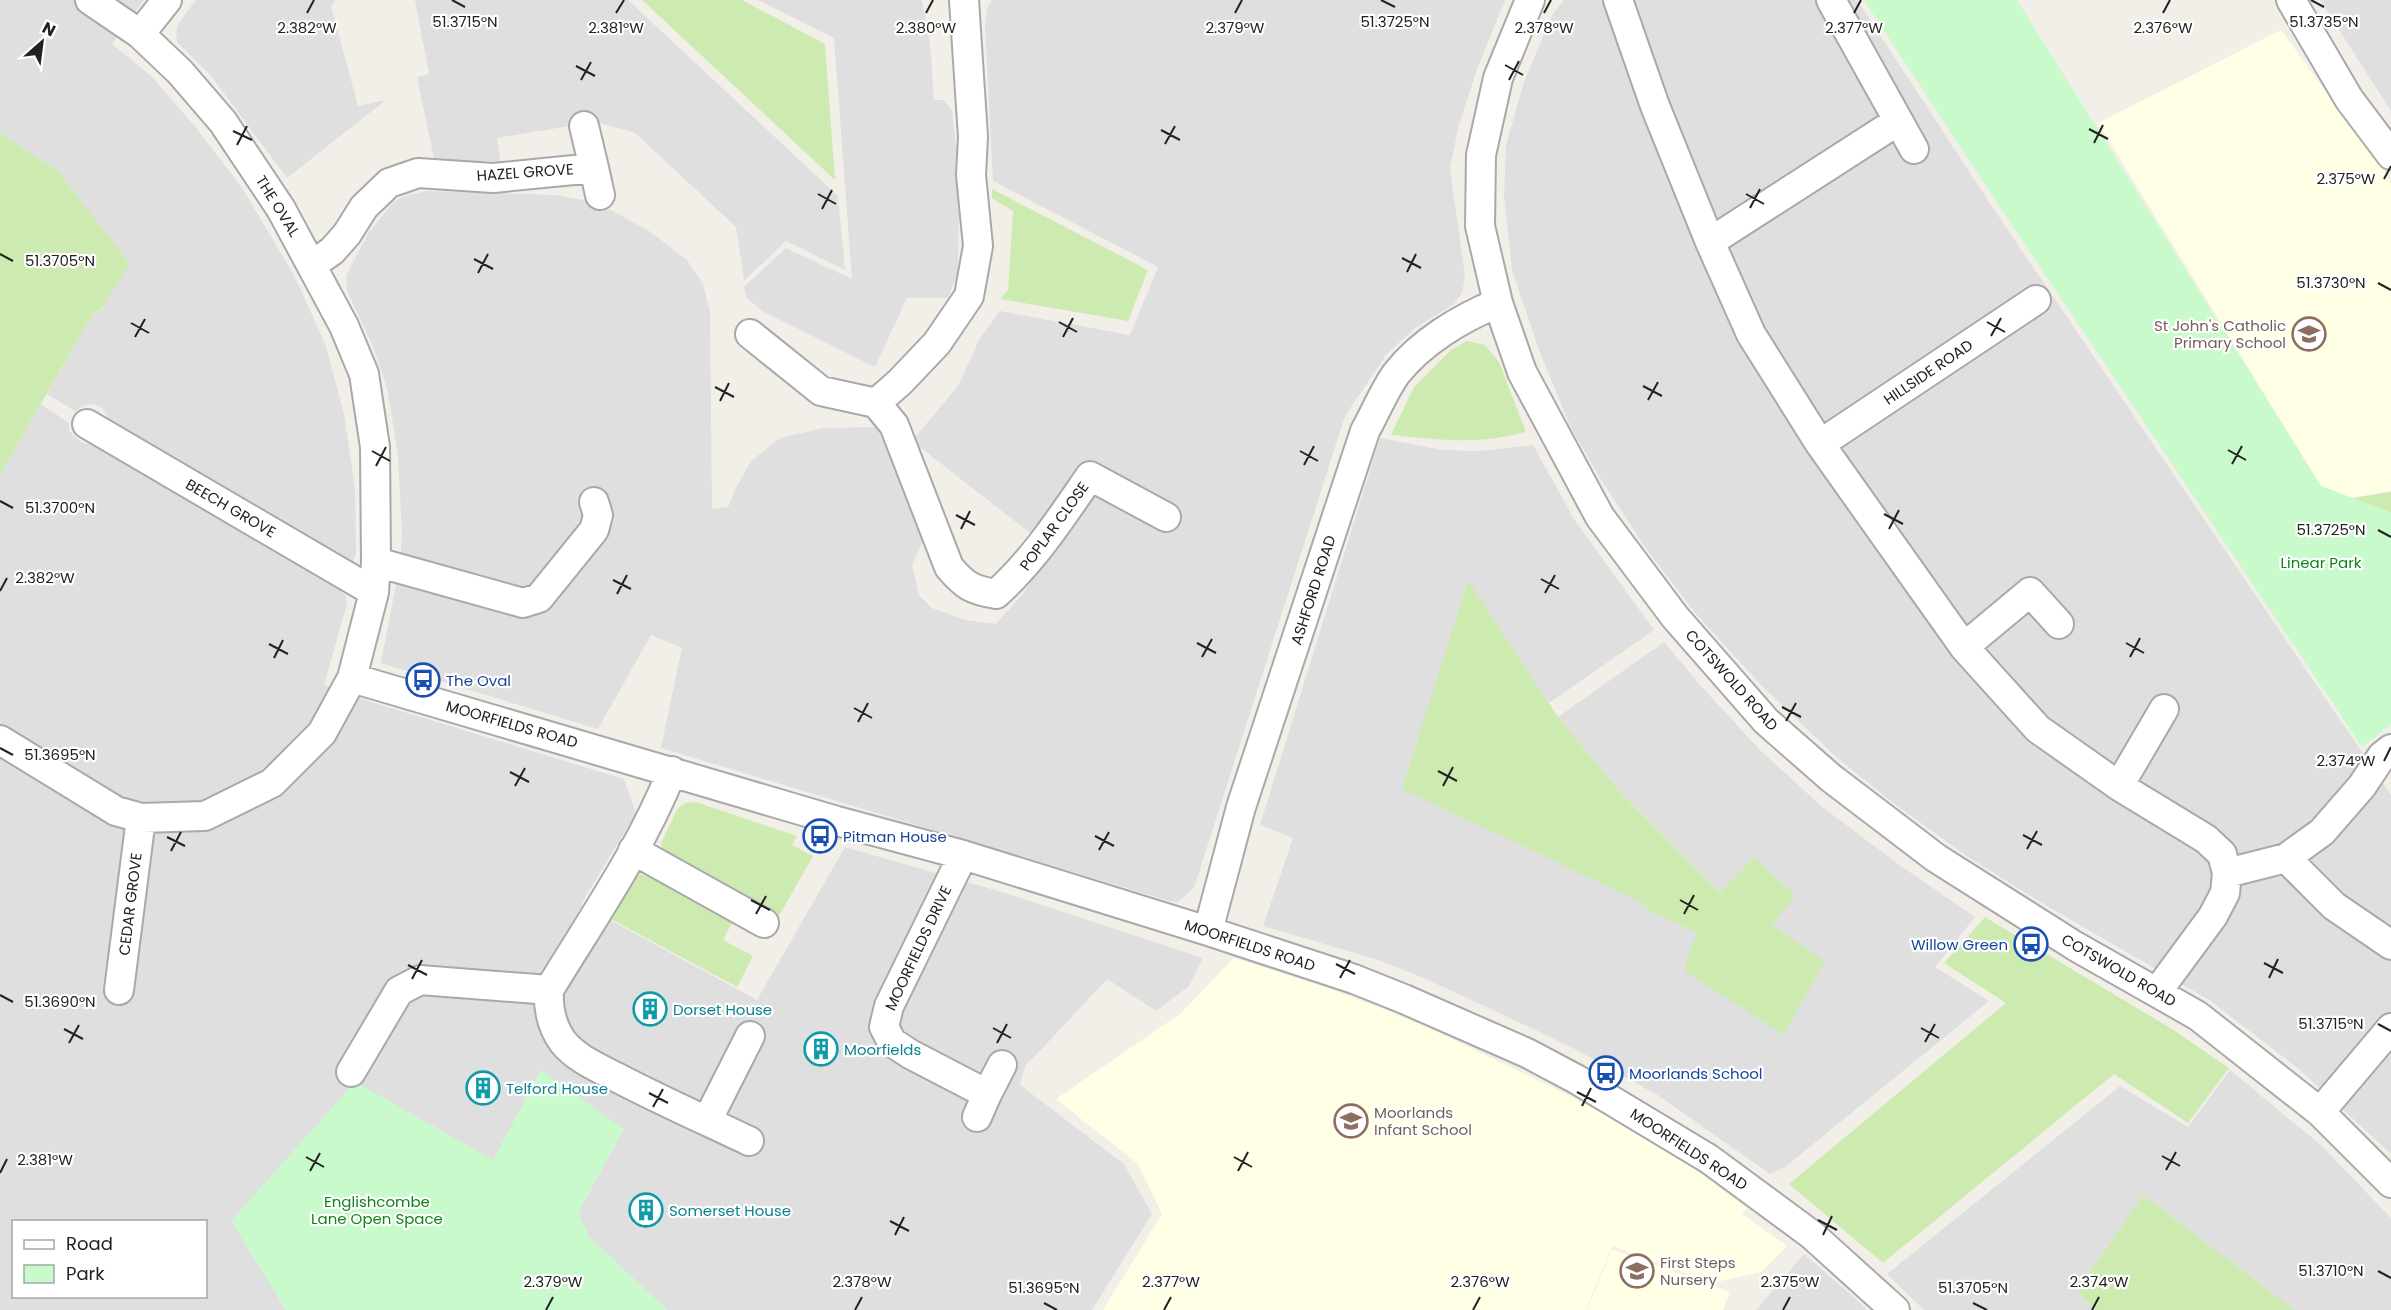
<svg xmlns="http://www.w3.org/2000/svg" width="2391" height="1310" viewBox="0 0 2391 1310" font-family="Poppins,sans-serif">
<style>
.residential{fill:#e0dfdf;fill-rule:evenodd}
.education{fill:#ffffe5}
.grass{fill:#cdebb0}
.park{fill:#c8facc}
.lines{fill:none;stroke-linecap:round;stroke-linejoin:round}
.street-casing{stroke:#a9a9a9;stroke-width:32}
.street{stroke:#fff;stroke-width:28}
.ticks{fill:none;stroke:#222;stroke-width:2}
.labels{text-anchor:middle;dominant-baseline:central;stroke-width:4.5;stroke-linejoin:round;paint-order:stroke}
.street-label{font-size:15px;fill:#222;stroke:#fff}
.education-label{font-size:15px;fill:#785e54;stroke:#fff;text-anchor:start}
.park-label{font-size:15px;fill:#0c8416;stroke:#fff}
.transit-label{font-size:15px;fill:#164399;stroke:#fff;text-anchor:start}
.culture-label{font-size:15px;fill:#0d838f;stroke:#fff;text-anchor:start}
.ticks-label{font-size:15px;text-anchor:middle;fill:#222;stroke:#fff;stroke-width:4.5;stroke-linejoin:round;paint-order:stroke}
</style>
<rect width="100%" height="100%" fill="#f2efe9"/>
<!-- residential -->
<path class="residential" d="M0,0H144L112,44L151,76L197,129L242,188L294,275L326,346L344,414L355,488L356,554L351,565L111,426L107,415L102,408L94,404L86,405L75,411L47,394L92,315L103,308L57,170L0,133Z
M196,0H335L331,6L358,106L386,100L287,178L211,76L177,42L176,33L178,24Z
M415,0H628L838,196L845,270L786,241L744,281L736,227L634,132L594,122L497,138L500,161L435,163L417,77L429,74Z
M758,0H922L930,42L934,100H944L952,111L959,169L958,272L948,298H907L875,367L762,311L746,297L744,287L786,248L852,279L834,38Z
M992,0H1505L1477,69L1458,128L1450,169L1465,276L1462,293L1454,304L1415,328L1386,355L1345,416L1194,888L1178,902L1169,901L661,748L682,648L651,635L598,729L381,663L400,563L402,532L398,458L388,392L373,346L347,291L346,276L368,234L393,202L405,196L426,191L555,195L596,202L649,231L687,260L703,284L710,312L712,509L728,507L736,488L751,461L780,438L823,428L877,427L924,539L912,565L919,595L932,608L965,620L996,624L1023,594L1052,550L912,441L958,386L979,340L1000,311L1130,335L1158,267L993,181L985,26L988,6Z
M1564,0H1857L1995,211L2391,795V1154L2299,1069L2209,1000L2047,906L1965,855L1892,802L1834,755L1761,685L1696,614L1645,547L1602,481L1571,428L1539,350L1512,270L1504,196L1506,145L1524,82L1552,15Z
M2320,0H2391V111Z
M41,404L69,423V431L81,442L87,444L99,441L326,577L340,589L346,597L347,604L324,685L368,701L624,779L636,813L581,904L757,1000L845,847L1005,893L1203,958L1189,986L1156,1011L1107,979L1037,1054L1026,1064L1020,1085L1124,1164L1152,1214L1092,1310H667L589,1237L578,1213L624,1128L493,1160L356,1083L232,1221L286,1310H0V475ZM14,1222H206V1296H14Z
M1380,438L1443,450L1479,451L1533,445L1574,519L1654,630L1549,703L1468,581L1636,900L1654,913L1698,933L1771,925L1795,896L1720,893L1622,794L1558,717L1664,642L1700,685L1761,751L1821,806L1898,864L1975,917L1935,967L1989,1001L1785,1167L1770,1174L1659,1096L1575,1049L1495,1011L1426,979L1379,960L1263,926L1293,838L1260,825Z
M2230,1070L2321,1145L2391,1218V1310H2295L2143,1195L2077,1291L2095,1310H1924L1887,1274L2120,1086L2188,1127Z
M1804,1254L1856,1299L1867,1310H1756Z"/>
<!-- education -->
<path class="education" d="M2281,30L2391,181V491L2352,498L2321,486L2098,123Z
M1234,958L1325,987L1383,1009L1433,1030L1570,1096L1660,1144L1747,1208L1742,1214L1787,1246L1761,1272L1712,1283L1612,1246L1586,1310H1103L1162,1214L1138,1164L1056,1099L1180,1014Z
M1612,1249L1730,1292L1723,1310H1587Z"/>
<!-- grass -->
<path class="grass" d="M642,0H742L825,44L835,180Z
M0,133L57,170L130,264L102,308L92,315L0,475Z
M992,189L1148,270L1128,321L1000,299L1008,290L1013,211L992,198Z
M1467,341L1485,345L1499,362L1526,432C1477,445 1441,440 1391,435L1414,387L1451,350Z
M2391,492V513L2352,498Z
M1468,580L1558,717L1622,794L1720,893L1754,857L1796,896L1772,925L1825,961L1783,1035L1684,970L1697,933L1654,913L1636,900L1402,789Z
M696,802L797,836L792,845L813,856L778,918L664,853L661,843L678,808L686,803Z
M640,874L652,878L732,923L723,940L753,956L737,987L611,919L632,880Z
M1985,917L2172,1029L2229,1068L2188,1123L2114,1074L1883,1263L1789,1184L2006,1003L1944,963Z
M2143,1195L2295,1310H2095L2077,1291Z"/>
<!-- park -->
<path class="park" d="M1864,0H2017L2321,486L2391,513V724L2362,747L2001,209Z
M541,1070L624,1129L578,1213L589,1237L667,1310H286L231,1221L355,1082L493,1160Z"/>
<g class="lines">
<defs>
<path id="street" d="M964,0L973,137L971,175L978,246L969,296L937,343L900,382L876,403L894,425L949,567C965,586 972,590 996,594C1034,560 1061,518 1090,476L1166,517
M1530,0L1498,78L1481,155L1480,226L1498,303L1522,372L1600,517L1675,617L1766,721L1831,778L1936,858L2075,946L2198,1016L2320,1112L2391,1183
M1618,0L1655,106L1710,242L1751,334L1820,444L1964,647L2038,729L2119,786L2206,839L2222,854L2227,873L2225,893L2213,916L2157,992
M1831,0L1914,149
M2291,0L2349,99L2391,155
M140,34L167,0
M584,126L594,168
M1710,242L1898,121
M313,264L332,251L347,234L364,207L389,183L418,173L493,178L594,168L600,195
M750,334L821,391L876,403
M87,424L374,592
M1820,444L2036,300
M376,562L523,603L539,598L594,530L598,515L594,502
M1964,647L2030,592L2059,624
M352,678L837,821L963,855L1208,931L1354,979L1404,999L1527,1053L1576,1079L1709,1159L1812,1235L1895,1310
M0,740L116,811L141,818L205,816L272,783L322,733L352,678L374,592L376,562L375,447L364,374L344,326L281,209L223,122L180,72L140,34L90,0
M672,771C641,849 592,919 549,990C548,1008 552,1027 563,1042C577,1059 597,1067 616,1077C660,1100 705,1120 749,1141
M2119,786L2164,709
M633,850L764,923
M963,855L889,1006L884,1027L892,1042L910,1054L987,1094L1002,1065
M2286,858L2334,906L2391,945
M2227,873L2286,858L2322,832L2362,786L2382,756L2391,749
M1208,931L1241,807L1365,431C1375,413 1384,391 1396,374C1421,342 1461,318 1498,303
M119,990L141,818
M351,1072L399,991L420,980L549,990
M2320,1112L2391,1028
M977,1117L987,1094
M707,1121L750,1036"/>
</defs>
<!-- street casing -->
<use href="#street" class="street-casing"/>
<!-- street -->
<use href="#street" class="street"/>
</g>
<!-- ticks -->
<path class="ticks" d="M452,0L465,7M1381,0L1395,7M2311,0L2324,7M307,13L314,0M616,13L624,0M926,13L933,0M1235,13L1242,0M1544,13L1551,0M1854,13L1861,0M2163,13L2170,0M1505,65L1523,75M576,66L595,76M581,80L591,62M1509,80L1519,61M2089,129L2108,139M1161,130L1180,140M233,131L252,140M2094,143L2103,125M1165,144L1175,126M237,145L247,126M2384,179L2391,166M818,194L836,204M1746,194L1764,204M1750,208L1760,189M822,209L832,190M0,254L13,261M1402,258L1421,268M474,259L493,269M1407,272L1416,254M478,273L488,254M2378,283L2391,290M1059,322L1077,332M1987,322L2005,332M131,323L149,333M1991,336L2001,318M135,337L145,319M1063,337L1073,318M1643,386L1662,396M715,387L734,397M1648,400L1658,382M720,401L729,383M2228,450L2246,460M372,451L390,461M1300,451L1318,461M2232,464L2242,446M1304,465L1314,446M376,466L386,447M0,501L13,508M1884,514L1903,524M956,515L975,525M961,529L970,511M1889,529L1899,510M2378,530L2391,537M1541,579L1559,589M613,580L631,589M0,591L7,578M1545,593L1555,575M617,594L627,575M1197,643L1216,653M2126,643L2144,653M269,644L288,654M1202,657L1212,639M2130,657L2140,638M274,658L283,640M1782,707L1801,717M854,708L872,718M1786,721L1796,703M858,722L868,703M0,748L13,755M2384,761L2391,747M1438,771L1457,781M510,772L529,782M515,786L525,768M1443,786L1453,767M2023,835L2042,845M1095,836L1114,846M167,837L185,846M2027,849L2037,831M1099,850L1109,832M171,851L181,832M751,900L770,910M1680,900L1698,910M756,914L766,896M1684,914L1694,895M2264,963L2283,973M1336,964L1355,974M408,965L427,975M1340,978L1350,960M2269,978L2278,959M412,979L422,960M0,995L13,1002M2378,1024L2391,1031M993,1028L1011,1038M1921,1028L1939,1038M64,1029L83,1039M1925,1042L1935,1024M69,1043L79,1025M997,1043L1007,1024M1577,1092L1596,1102M649,1093L668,1103M1582,1106L1591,1088M653,1107L663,1089M2162,1156L2180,1166M306,1157L324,1167M1234,1157L1252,1167M2166,1170L2176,1152M310,1171L320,1153M1238,1171L1248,1152M0,1173L7,1159M1818,1220L1837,1230M890,1221L909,1231M895,1235L904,1217M1823,1235L1832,1216M2378,1271L2391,1278M1044,1303L1057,1310M1973,1303L1987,1310M546,1310L553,1297M855,1310L862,1297M1164,1310L1171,1297M1473,1310L1480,1297M1783,1310L1790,1297M2092,1310L2099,1297"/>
<!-- icons -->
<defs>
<symbol id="school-ring" viewBox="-11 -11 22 22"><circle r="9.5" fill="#fff" stroke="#8d6e63" stroke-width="1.5"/><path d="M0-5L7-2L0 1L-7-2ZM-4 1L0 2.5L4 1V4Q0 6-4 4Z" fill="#8d6e63"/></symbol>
<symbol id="bus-ring" viewBox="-11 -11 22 22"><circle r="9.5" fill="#fff" stroke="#1a4fb4" stroke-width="1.5"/><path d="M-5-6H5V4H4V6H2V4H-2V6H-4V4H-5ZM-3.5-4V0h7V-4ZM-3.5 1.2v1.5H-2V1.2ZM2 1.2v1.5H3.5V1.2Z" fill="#1a4fb4"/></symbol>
<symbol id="building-ring" viewBox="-11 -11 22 22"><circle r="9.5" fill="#fff" stroke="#0f9aa8" stroke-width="1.5"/><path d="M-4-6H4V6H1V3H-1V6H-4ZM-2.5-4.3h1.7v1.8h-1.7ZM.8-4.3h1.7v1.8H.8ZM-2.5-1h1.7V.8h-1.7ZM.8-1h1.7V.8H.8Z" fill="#0f9aa8"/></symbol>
</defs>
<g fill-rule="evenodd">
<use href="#school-ring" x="2290" y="315" width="38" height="38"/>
<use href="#bus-ring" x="404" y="661" width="38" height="38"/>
<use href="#bus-ring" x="801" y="817" width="38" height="38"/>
<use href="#bus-ring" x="2012" y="925" width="38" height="38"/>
<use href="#building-ring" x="631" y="990" width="38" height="38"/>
<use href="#building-ring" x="802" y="1030" width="38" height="38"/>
<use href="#bus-ring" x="1587" y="1054" width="38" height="38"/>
<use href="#building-ring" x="464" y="1069" width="38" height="38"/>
<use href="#school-ring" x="1332" y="1102" width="38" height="38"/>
<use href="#building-ring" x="627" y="1191" width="38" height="38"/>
<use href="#school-ring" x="1618" y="1252" width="38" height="38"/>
</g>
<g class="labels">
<!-- street labels -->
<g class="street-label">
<text transform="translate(525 172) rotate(-4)">HAZEL GROVE</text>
<text transform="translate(278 206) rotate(58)">THE OVAL</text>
<text transform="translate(1928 372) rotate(-34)">HILLSIDE ROAD</text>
<text transform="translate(231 508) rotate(30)">BEECH GROVE</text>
<text transform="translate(1054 526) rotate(-54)">POPLAR CLOSE</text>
<text transform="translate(1313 590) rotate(-72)">ASHFORD ROAD</text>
<text transform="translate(1732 680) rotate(48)">COTSWOLD ROAD</text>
<text transform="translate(512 724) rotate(16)">MOORFIELDS ROAD</text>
<text transform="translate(130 904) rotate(-83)">CEDAR GROVE</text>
<text transform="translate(1250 945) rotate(18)">MOORFIELDS ROAD</text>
<text transform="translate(918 948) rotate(-65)">MOORFIELDS DRIVE</text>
<text transform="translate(2119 970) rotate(30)">COTSWOLD ROAD</text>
<text transform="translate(1689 1149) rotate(33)">MOORFIELDS ROAD</text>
</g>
<!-- education labels -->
<g class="education-label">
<text x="2286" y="325" text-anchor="end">St John's Catholic<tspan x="2286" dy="17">Primary School</tspan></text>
<text x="1374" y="1112">Moorlands<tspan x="1374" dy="17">Infant School</tspan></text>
<text x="1660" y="1262">First Steps<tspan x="1660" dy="17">Nursery</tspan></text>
</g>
<!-- park labels -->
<g class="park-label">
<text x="2321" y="562">Linear Park</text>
<text x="377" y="1201">Englishcombe<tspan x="377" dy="17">Lane Open Space</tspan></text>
</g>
<!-- transit labels -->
<g class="transit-label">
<text x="446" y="680">The Oval</text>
<text x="843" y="836">Pitman House</text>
<text x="2008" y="944" text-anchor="end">Willow Green</text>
<text x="1629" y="1073">Moorlands School</text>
</g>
<!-- culture labels -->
<g class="culture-label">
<text x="673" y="1009">Dorset House</text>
<text x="844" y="1049">Moorfields</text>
<text x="506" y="1088">Telford House</text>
<text x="669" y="1210">Somerset House</text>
</g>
</g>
<g class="ticks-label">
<text x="2324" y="27">51.3735°N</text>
<text x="465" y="27">51.3715°N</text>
<text x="1395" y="27">51.3725°N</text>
<text x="307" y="33">2.382°W</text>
<text x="616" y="33">2.381°W</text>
<text x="926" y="33">2.380°W</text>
<text x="1235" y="33">2.379°W</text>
<text x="1544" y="33">2.378°W</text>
<text x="1854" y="33">2.377°W</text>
<text x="2163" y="33">2.376°W</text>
<text x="2346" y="184">2.375°W</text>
<text x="60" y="266">51.3705°N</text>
<text x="2331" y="288">51.3730°N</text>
<text x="60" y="513">51.3700°N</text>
<text x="2331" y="535">51.3725°N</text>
<text x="45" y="583">2.382°W</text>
<text x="60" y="760">51.3695°N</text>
<text x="2346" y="766">2.374°W</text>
<text x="60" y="1007">51.3690°N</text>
<text x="2331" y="1029">51.3715°N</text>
<text x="45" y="1165">2.381°W</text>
<text x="2331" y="1276">51.3710°N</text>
<text x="553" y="1287">2.379°W</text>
<text x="862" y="1287">2.378°W</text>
<text x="1171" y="1287">2.377°W</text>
<text x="1480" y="1287">2.376°W</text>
<text x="1790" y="1287">2.375°W</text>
<text x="2099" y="1287">2.374°W</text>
<text x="1044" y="1293">51.3695°N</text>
<text x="1973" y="1293">51.3705°N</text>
</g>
<!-- legend -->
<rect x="12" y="1220" width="195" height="78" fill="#ffffff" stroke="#a7a7a7" stroke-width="1.5"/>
<rect x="24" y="1240" width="30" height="9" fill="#ffffff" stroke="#a7a7a7" stroke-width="1.5"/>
<text x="66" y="1250" font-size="18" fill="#222222">Road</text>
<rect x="24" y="1265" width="30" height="18" fill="#c8facc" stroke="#a7a7a7" stroke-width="1.5"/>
<text x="66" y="1280" font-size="18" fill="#222222">Park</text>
<!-- north arrow -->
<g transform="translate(42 42) rotate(28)" stroke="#ffffff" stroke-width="4.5" paint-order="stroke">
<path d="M0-4.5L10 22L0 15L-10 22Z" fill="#222222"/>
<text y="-9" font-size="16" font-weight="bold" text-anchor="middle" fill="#222222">N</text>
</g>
</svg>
